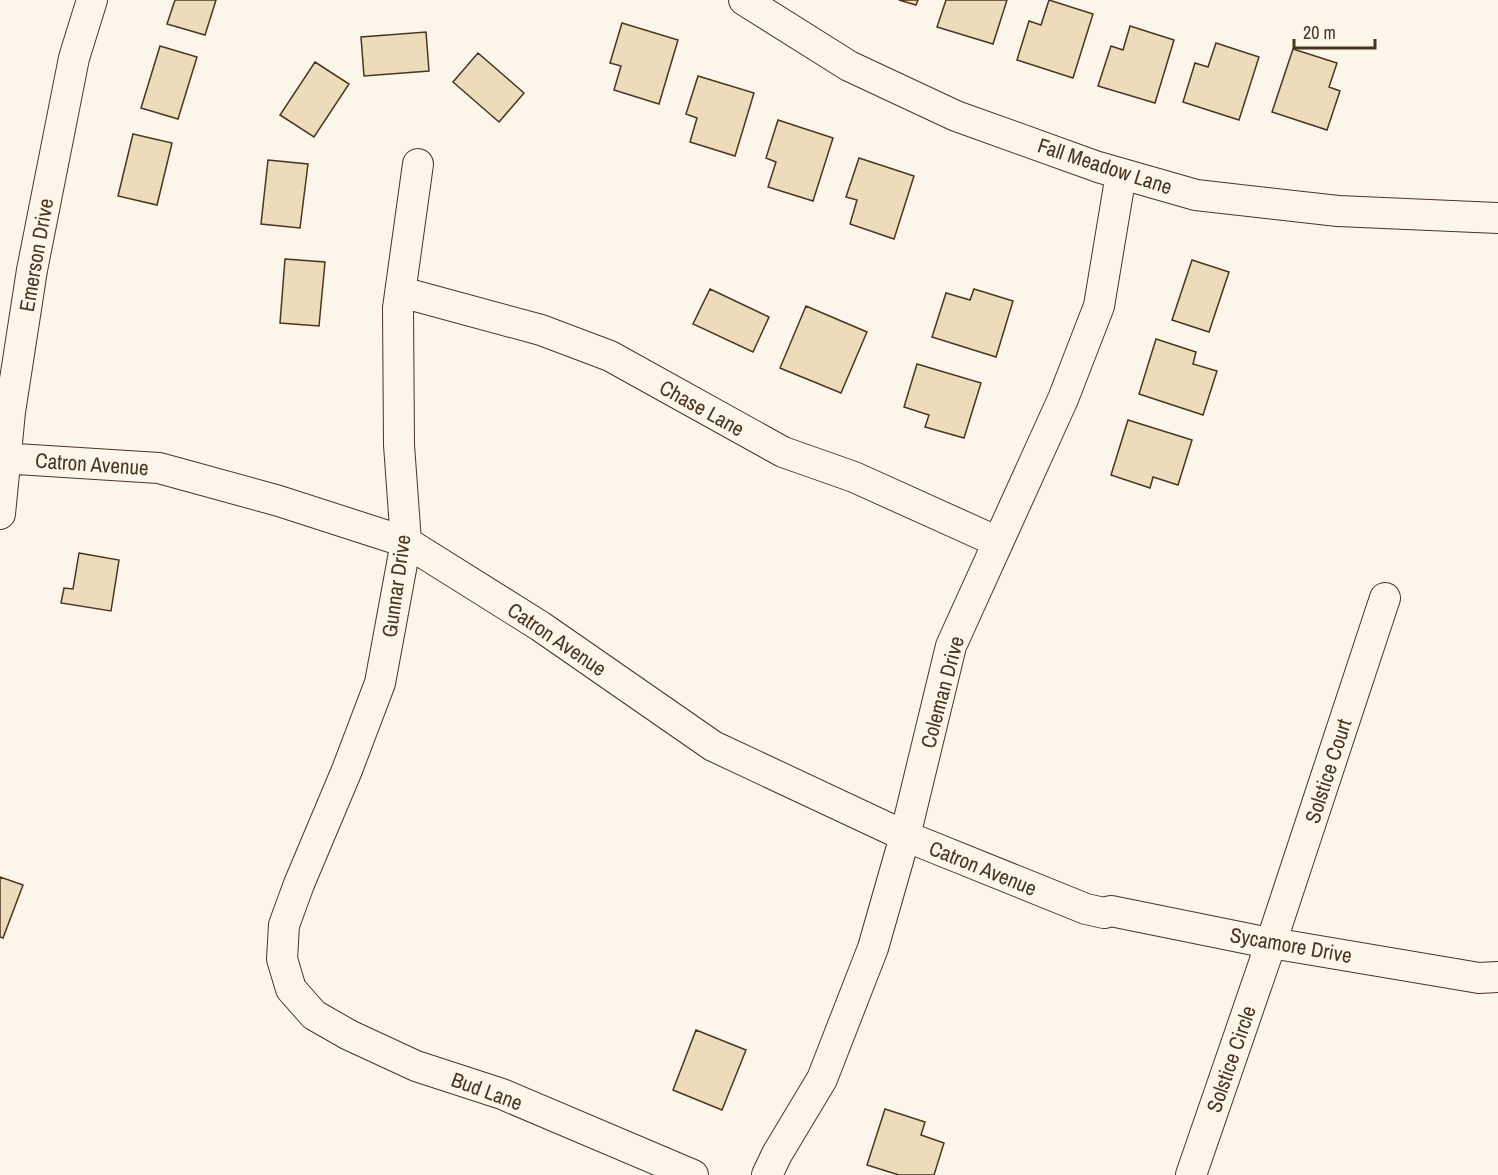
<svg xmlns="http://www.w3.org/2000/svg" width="1498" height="1175" viewBox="0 0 1498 1175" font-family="'Archivo Narrow',sans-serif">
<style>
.building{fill:#ecdcbc;stroke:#4a3520;stroke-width:1.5}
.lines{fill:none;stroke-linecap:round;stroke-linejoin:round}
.minor-casing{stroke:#4a3520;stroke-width:32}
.minor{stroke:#fbf6e9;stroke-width:30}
.labels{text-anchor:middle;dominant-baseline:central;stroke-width:4.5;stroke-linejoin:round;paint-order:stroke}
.street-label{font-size:21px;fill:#4a3520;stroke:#fbf6e9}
</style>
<rect width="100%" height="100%" fill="#fbf6e9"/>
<!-- building -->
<path class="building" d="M175,0H216L205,35L167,24Z
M899,0H918L916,5Z
M946,0H1007L993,44L937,27Z
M1049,0L1093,14L1073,78L1017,60L1029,21L1041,25Z
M622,23L678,40L659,104L614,90L621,66L610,63Z
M1130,26L1174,40L1155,103L1098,86L1111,46L1123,50Z
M426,32L429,71L364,76L361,37Z
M1216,43L1259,57L1239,120L1183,102L1195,63L1208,67Z
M160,46L197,57L178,119L141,108Z
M1293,49L1337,63L1329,87L1340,91L1327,130L1272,112Z
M478,53L524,93L499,122L453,82Z
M315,62L349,84L314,137L280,115Z
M698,76L754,93L735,156L690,142L697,118L686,114Z
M778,120L833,138L813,201L768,187L776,162L766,158Z
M133,134L172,143L157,205L118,196Z
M859,158L914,176L894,239L850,224L857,200L846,197Z
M268,160L308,164L300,228L261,224Z
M285,259L325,262L319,326L280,323Z
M1192,260L1229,272L1209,332L1172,320Z
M710,289L769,317L753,352L693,324Z
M974,289L1013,301L996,357L932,337L946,293L970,300Z
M806,306L867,332L841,393L780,368Z
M1156,339L1196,352L1193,364L1217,371L1203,415L1139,394Z
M917,364L981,383L964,438L925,427L929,415L904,407Z
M1128,420L1192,440L1178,485L1153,477L1150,488L1111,475Z
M79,553L119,560L111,611L61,603L64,588L73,589Z
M0,877L23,885L3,938L0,937Z
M696,1030L746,1050L722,1110L673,1090Z
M885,1109L925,1122L921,1135L944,1143L934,1175H899L867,1165Z"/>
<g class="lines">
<defs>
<path id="minor" d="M744,0L849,66L956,116L1098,167L1196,195L1338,211L1498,218
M418,164L398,308L399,445L406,542L380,683L347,770L299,884L284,925L282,959L291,989L314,1015L349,1035L416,1066L502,1094L693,1175
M401,292L541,330L610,356L783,452L854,477L998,542
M0,458L159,468L279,501L406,542L540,626L713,746L905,836L1086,909L1104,913L1111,911L1254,940L1479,978L1498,977
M0,514L10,412L32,270L74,58L92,0
M767,1175L777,1154L822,1079L873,948L905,836L951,646L1063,399L1099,306L1121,174
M1191,1175L1271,943L1385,598"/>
</defs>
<!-- minor casing -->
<use href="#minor" class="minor-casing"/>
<!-- minor -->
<use href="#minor" class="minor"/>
</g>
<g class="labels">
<!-- street labels -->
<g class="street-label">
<text transform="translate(1105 166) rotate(18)">Fall Meadow Lane</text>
<text transform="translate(36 255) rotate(-80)">Emerson Drive</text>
<text transform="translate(702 408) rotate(29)">Chase Lane</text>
<text transform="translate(92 464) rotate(4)">Catron Avenue</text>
<text transform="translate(396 586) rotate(-82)">Gunnar Drive</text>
<text transform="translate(557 639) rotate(34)">Catron Avenue</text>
<text transform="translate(942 692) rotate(-75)">Coleman Drive</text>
<text transform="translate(1328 771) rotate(-72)">Solstice Court</text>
<text transform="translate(983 868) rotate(22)">Catron Avenue</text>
<text transform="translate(1291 945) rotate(10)">Sycamore Drive</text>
<text transform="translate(1231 1059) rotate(-71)">Solstice Circle</text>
<text transform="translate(487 1091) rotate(20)">Bud Lane</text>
</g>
</g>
<!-- scale -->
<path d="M1294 39v9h81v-9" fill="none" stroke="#4a3520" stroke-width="3"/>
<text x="1303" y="39" font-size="18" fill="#4a3520" stroke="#fbf6e9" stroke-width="4.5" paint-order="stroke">20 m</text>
</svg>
